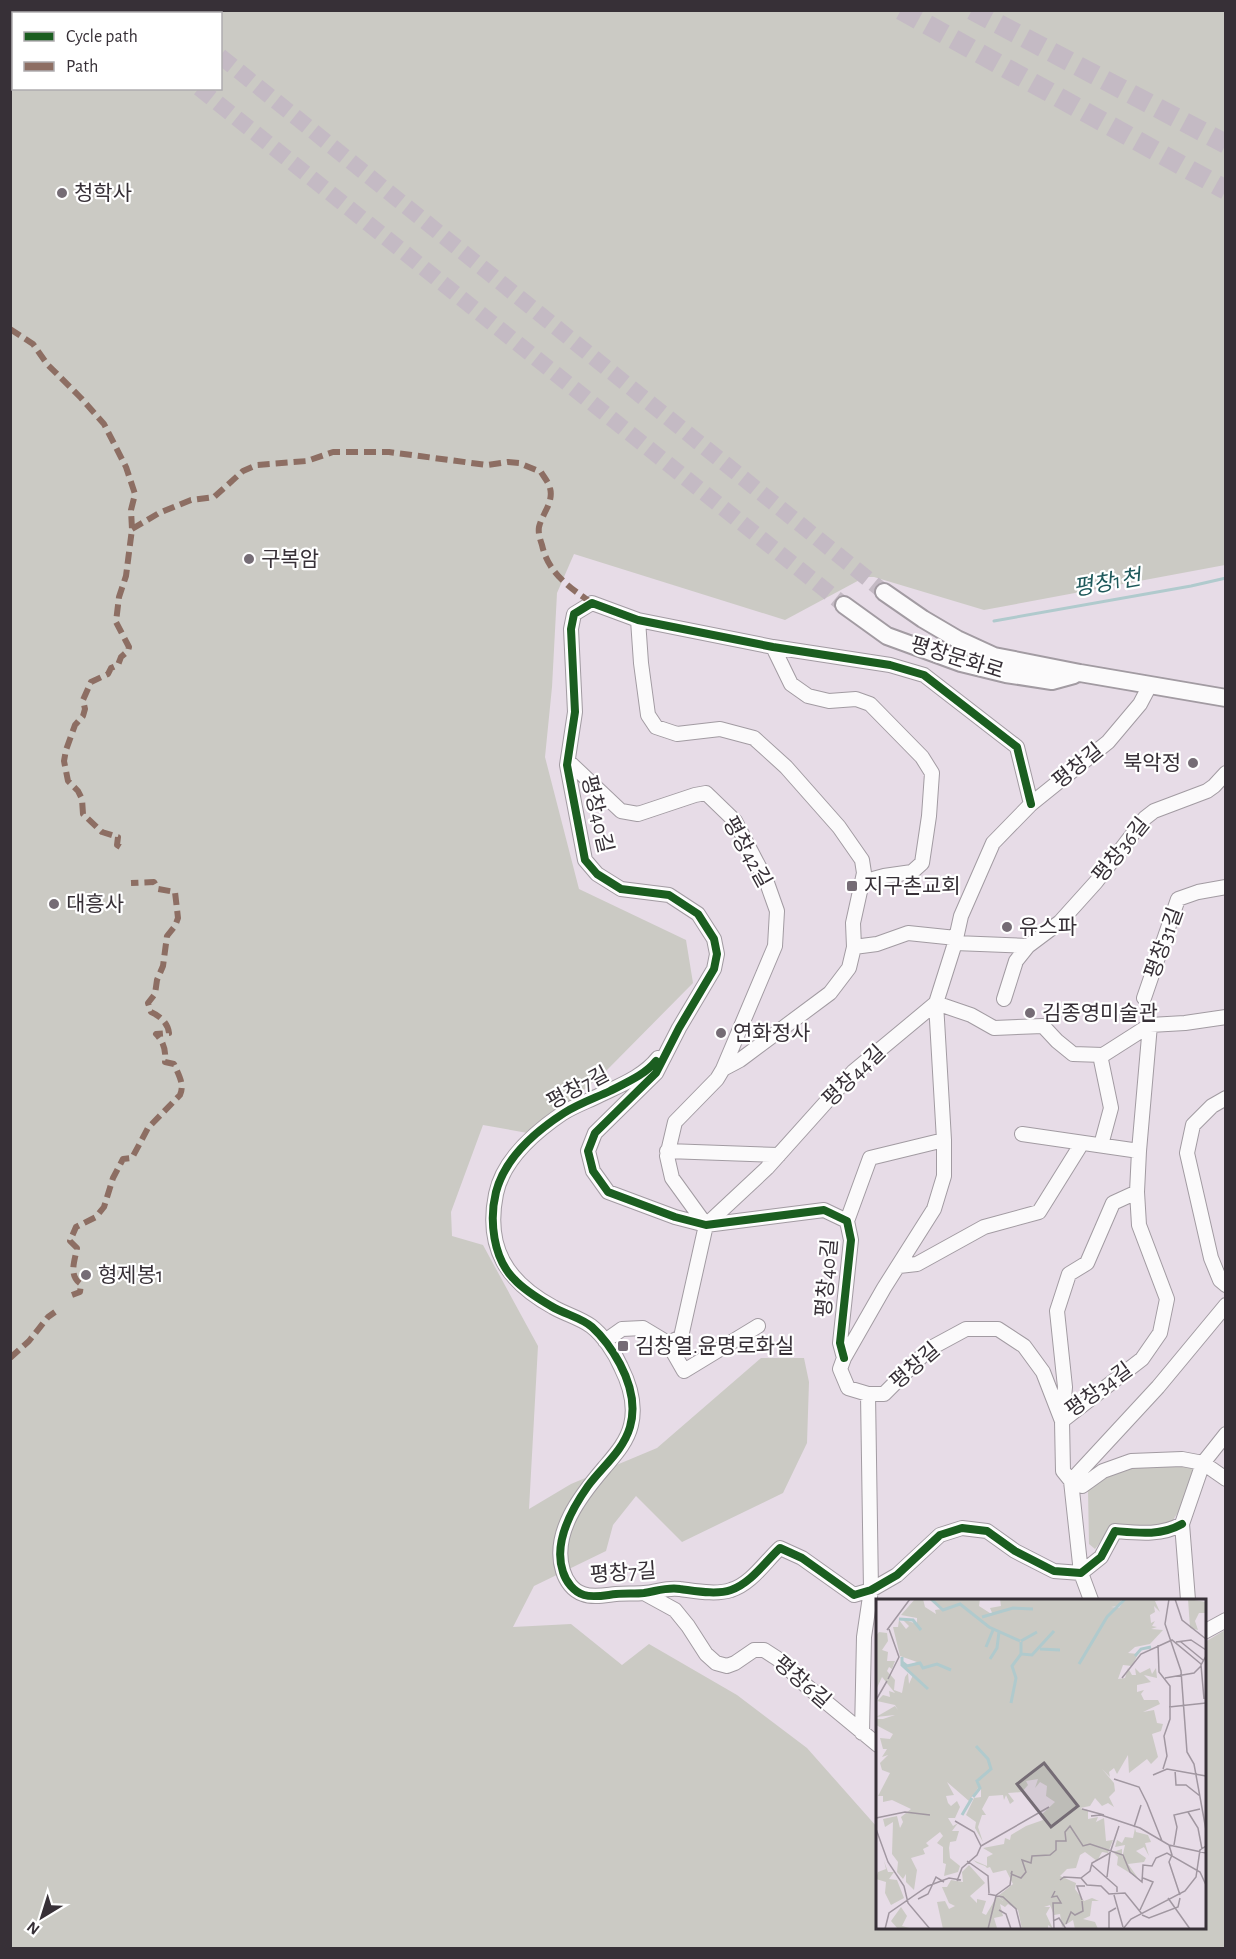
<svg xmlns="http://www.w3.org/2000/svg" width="1236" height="1959" viewBox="0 0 1236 1959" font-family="'Alegreya Sans','Noto Sans KR',sans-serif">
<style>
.green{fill:#cbcac4;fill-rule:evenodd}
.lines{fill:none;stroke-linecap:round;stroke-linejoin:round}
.stream{stroke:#b0cacd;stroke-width:3}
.major-tunnel{stroke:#c4bac4;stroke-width:16;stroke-dasharray:16 8;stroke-linecap:butt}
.highway-tunnel{stroke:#c4bac4;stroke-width:20;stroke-dasharray:20 10;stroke-linecap:butt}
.minor-casing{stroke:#a29ba2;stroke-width:16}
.major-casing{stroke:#a29ba2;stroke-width:20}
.minor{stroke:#fbfafb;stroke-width:14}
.major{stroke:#fbfafb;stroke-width:16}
.quiet{stroke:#8d6e63;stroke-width:6;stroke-dasharray:12 6;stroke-linecap:butt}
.cycleway-casing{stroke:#fff;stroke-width:11}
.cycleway{stroke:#1b5e20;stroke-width:8}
.poi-dot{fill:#756c75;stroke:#fff;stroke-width:2}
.labels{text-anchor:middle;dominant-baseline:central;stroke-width:4.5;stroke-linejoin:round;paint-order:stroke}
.poi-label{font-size:21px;fill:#373037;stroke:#fff;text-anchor:start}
.street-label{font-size:21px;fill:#373037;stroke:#fff}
.water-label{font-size:22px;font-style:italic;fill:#1d585a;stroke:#fff}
.inset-river{fill:none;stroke:#b0cacd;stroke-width:3}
.inset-road{fill:none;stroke:#a197a1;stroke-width:1.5}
.view{fill:#756c75;fill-opacity:0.15;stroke:#756c75;stroke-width:3}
.inset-edge{fill:none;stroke:#373037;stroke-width:3}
</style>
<rect width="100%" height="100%" fill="#e7dce7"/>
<!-- green -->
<path class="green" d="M11,11H1225V565L984,610L874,577H865L785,620L574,554L557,593L552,687L545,757L579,889L686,940L693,983L607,1070L533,1134L483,1125L451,1212L452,1236L483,1245L538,1346L529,1509L571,1484L657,1448L761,1358H804L809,1382L807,1443L783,1493L682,1542L636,1496L613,1525L606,1551L534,1586L513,1627L571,1624L622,1665L649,1644L737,1695L807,1748L877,1827L878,1928H1204L1205,1642L1225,1630V1948H11ZM14,14H220V88H14Z
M1133,1466H1196L1182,1506L1170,1525L1139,1528L1112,1527L1095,1549L1089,1544L1088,1490L1112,1472Z"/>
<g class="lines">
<!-- stream -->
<path class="stream" d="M994,621L1191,586L1226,578"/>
<!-- major-tunnel -->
<path class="major-tunnel" d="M101,10L105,14
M164,10L167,14
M220,56L884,592
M199,88L844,605"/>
<!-- highway-tunnel -->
<path class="highway-tunnel" d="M901,10L1226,190
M972,10L1226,144"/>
<defs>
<path id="minor" d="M638,620L641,663L648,715L656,727L677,734L720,729L754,738L786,767L839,827L862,860L864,873L853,923L854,947L849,968L830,993L740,1060L723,1069L717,1079L675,1122L667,1156L672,1178L706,1225
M773,647L791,684L808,696L829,701L856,699L870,704L922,757L932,773L929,816L922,863L912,872L884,876L862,882
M1150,685L1140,704L1108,742L1031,804L993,843L961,916L955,943L936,1003L944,1140V1176L934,1209L884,1288L844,1358L840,1369L848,1388L868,1394H884L929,1349L966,1329H998L1024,1346L1043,1372L1062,1421L1063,1471L1071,1481L1082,1486L1103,1471L1131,1461L1182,1459L1203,1463L1226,1479
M568,761L621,811L638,814L695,795L706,793L735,821L766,880L777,911L775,946L723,1069
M955,943L1028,946
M854,947L877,944L908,933L956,938
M1144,998L1178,899L1198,892L1226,887
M1004,999L1016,961L1028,946L1060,922L1096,882L1145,818L1154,811L1207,791L1214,786L1226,773
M1100,1055L1111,1108L1101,1145
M658,1058C644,1076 621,1085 600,1095C588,1101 574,1106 563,1113C535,1132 503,1159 496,1194C485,1248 507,1282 553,1307C565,1314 580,1318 591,1326C603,1335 615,1353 621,1367C630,1385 636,1405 631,1425C627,1442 615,1455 604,1468C581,1495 551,1533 563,1571C566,1581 573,1591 583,1594C593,1598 606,1595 616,1594C625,1593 634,1594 644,1593C657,1592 667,1587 680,1589C696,1591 716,1595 731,1590C751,1584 765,1562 780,1548L802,1558L854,1595L871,1590L897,1575L940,1535L962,1528L987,1531L1015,1551L1054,1571L1081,1573L1101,1557L1115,1531C1138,1533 1161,1536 1182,1524
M1226,1098L1212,1106L1193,1125L1187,1153L1211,1258L1220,1280L1226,1285
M1022,1134L1139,1151
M667,1151L779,1155
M847,1221L870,1158L944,1140
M706,1225L767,1168L853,1072L936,1003L971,1015L994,1028L1043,1026L1057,1041L1073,1054L1103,1055L1150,1025L1185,1023L1226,1017
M899,1266L917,1264L984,1227L1039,1212L1082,1143
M605,1341L622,1329L643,1328L668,1343L684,1371L758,1326
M668,1343L681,1337L706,1225
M844,1358L840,1343L851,1240L847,1221L824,1210L706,1225L675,1217L608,1192L593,1171L588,1151L595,1133L656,1073L679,1028L714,969L717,954L714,939L698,914L669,895L621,889L597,874L585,860L567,765L575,712L571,629L574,614L592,603L638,620L773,647L890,665L924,675L1017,747L1031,804
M1062,1419L1065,1387L1057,1311L1069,1274L1087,1263L1113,1203L1137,1192
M1062,1421L1142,1359L1160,1333L1167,1299L1139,1225L1137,1192L1139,1151L1150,1025
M644,1593L675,1610L688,1626L706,1654L716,1663L727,1666L735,1663L754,1650H764L781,1661L803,1683L878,1745
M1091,1600L1081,1573L1071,1481L1158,1387L1226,1305
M1188,1600L1182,1524L1203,1463L1226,1434
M1204,1632L1226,1620
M862,1733L864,1637L871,1590L868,1394"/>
<path id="major" d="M884,592L923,619L957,639L994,656L1080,673L1226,698
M844,605L887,636L961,663L1006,674L1052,681L1074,675"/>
</defs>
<!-- minor casing -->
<use href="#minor" class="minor-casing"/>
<!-- major casing -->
<use href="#major" class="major-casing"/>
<!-- minor -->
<use href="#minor" class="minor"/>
<!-- major -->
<use href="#major" class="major"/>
<!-- quiet -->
<path class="quiet" d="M10,329L33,344L47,364L81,398L104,424L126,467L135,494L131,510L132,529L126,576L119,597L116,622L129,647L128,651L121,657L118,665L111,668L108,674L91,682L83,700L85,709L83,716L75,725L66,750L64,761L68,781L78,791L82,799L83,814L102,832L118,837L117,845L122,848
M132,529L159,513L191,500L214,497L243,471L257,465L307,461L333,452H389L487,465L508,462L519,463L541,472C544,477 549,483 550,488C554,502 542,514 539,527C538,533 540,539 542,545C548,573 570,588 592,603
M72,1295L80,1292L81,1284C68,1276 75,1260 77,1248L70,1241L76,1227L96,1217L104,1207L113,1178L123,1159L132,1158L148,1128L180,1095C185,1084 178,1074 174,1064L165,1062C166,1051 164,1042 156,1034L169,1033C168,1023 160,1016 151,1012L148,1003L155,994L157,980L163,966L167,936L175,926L178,918L175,892L158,889L154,882L131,883
M10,1358L29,1341L48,1317L55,1312"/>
<defs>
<path id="cycleway" d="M656,1061C645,1075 625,1083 610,1091C595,1098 578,1104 564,1113C536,1131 505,1158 496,1192C489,1220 493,1258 514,1279C524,1290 539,1299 551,1306C564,1314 582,1318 592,1327C603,1337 613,1351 620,1364C630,1383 636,1406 630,1427C623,1451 602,1467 588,1486C571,1510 553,1543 563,1572C566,1582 574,1592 584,1595C594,1598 606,1595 616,1594C626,1593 635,1594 644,1593C657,1591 667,1587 680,1589C696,1591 716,1595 731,1590C751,1583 765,1562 780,1548L802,1558L854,1595L871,1590L897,1575L940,1535L962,1528L987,1531L1015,1551L1054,1571L1081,1573L1101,1557L1115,1531C1138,1533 1161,1536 1182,1524
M844,1358L840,1343L851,1240L847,1221L824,1210L706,1225L675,1217L608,1192L593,1171L588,1151L595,1133L656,1073L679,1028L714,969L717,954L714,939L698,914L669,895L621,889L597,874L585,860L567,765L575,712L571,629L574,614L592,603L638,620L773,647L890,665L924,675L1017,747L1031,804"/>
</defs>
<!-- cycleway casing -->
<use href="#cycleway" class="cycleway-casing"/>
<!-- cycleway -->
<use href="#cycleway" class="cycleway"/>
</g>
<!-- markers -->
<g class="poi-dot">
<circle cx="62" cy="193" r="6"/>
<circle cx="249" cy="559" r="6"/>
<circle cx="1193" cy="763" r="6"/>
<rect x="846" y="880" width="12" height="12" rx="3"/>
<circle cx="54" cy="904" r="6"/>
<circle cx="1007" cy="927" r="6"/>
<circle cx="1030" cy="1013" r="6"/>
<circle cx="721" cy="1033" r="6"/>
<circle cx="86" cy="1275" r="6"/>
<rect x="617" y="1340" width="12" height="12" rx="3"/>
</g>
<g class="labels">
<!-- poi labels -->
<g class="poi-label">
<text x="74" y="193">청학사</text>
<text x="261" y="559">구복암</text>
<text x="1181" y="763" text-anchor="end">북악정</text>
<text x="864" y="886">지구촌교회</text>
<text x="66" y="904">대흥사</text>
<text x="1019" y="927">유스파</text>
<text x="1042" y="1013">김종영미술관</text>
<text x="733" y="1033">연화정사</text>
<text x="98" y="1275">형제봉1</text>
<text x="635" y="1346">김창열.윤명로화실</text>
</g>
<!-- street labels -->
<g class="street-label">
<text transform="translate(957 658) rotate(17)">평창문화로</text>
<text transform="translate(1078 766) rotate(-39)">평창길</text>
<text transform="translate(597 814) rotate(77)">평창40길</text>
<text transform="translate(1121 850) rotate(-51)">평창36길</text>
<text transform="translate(747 852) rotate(61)">평창42길</text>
<text transform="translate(1164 943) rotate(-70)">평창31길</text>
<text transform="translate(854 1076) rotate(-44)">평창44길</text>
<text transform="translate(578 1088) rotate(-28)">평창7길</text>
<text transform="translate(827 1278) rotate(-85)">평창40길</text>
<text transform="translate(915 1366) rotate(-41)">평창길</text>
<text transform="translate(1099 1390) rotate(-36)">평창34길</text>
<text transform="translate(623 1573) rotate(-4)">평창7길</text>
<text transform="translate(802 1682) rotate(41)">평창6길</text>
</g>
<!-- water labels -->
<g class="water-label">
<text transform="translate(1107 583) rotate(-10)">평창1천</text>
</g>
</g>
<!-- overview -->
<g transform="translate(876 1599)">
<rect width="330" height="330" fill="#e7dce7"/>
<path d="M39,0H47L49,8L60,15L59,11L66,10L56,0H104L103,7L117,16L114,9L125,7L124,0H246L242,7L235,8L243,9L249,0L283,1L279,2L284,13L278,7L279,13L274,16L275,24L279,22L276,27L281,28L275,30L287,31L274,45L259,48L252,54L262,55L256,67L247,66L242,80L249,79L252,69L256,76H260L259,69L264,74L274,69L276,75L280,69L281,79L268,76L275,83L261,86V93L268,91L265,95L268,101H282L284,105L267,113L278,111L281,124L287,125L285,132L276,135L282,158L275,165L271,160L253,174L252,156L241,175L238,169L233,173L234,178L226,170L238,184L239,192L233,198L238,208L232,204L226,207L219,199L214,207L204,209L212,211V220L222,218L220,223L228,219L230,242L237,241L232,254L226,253L221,262L209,253L204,256L200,269L191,270L184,277L200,284L199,290L208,302L216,299L223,302H216L214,317L207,320L219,323L222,330H199L197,321L186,328L184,315L178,316L174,306L168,308H174L170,315L177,330L172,326V330H146L142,311L132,305L129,308L124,305L127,317L118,319L121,329L128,330H67L61,303L69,302L73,310L79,307L73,304L66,288H71L75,281L87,283L86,273L93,266L109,284L94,297L101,304V300L110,302L106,314L110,316L121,297L127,302L122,297L137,285L130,271L117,274L114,268L111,269L109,267L101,264L97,261L111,267V258L117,255L107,249L128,245L129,239L134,241L135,236L150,227L167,221L164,217L179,203L170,197L171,187L164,183L159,189L162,180L150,182L152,186L146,193L132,194L138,202L134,205L130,196L128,201L127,196L113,197L106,210L110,216H106L102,228L107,243L99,229L100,223L90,216L98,199L105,198V190L102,189L93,202L71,183L78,196L70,197L72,204L75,207L81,202L84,208L79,219H72L77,227L82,224L76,232H83L80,242L74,243L73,249L74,259L84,267L82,273L68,277L70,265L67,264V248L61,244L67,237L64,233L50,244L53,247L47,250L49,255L35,259L41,271L38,291L30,283V275L27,280L21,273L22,263L16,255L17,223L9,228L7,220L21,217L24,229L27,223L25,218L35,210L16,201L7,203V197H2L14,174L6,171L4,164L12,156L6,158L11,150H7L4,139L14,140L17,135L0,126V120H7L19,116L0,118L19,107L22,111L19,106L1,102L7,96L14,98L13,92L19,94L6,78L0,91V37L3,33L11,34L12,42L6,51L12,53L11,62H19L16,70L13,68L11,72L19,81L18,91L26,94L29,78L32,74L33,85L37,76L26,64L31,67L41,63L24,57L17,28H22L23,21L30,30L33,27L26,20L41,25V19L25,16ZM312,0L330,3V14H323L319,22L322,31L314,29ZM259,229L260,233L272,236L275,243L269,244L273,257L268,248L260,252L270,259L268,263L252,265L262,279L241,266L242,258L237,253L246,250V259L249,246L239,248L241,241L246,244L249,238L257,239ZM8,262L12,273H18L13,280L21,281L28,299L15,306L9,294L10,283L0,280L2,273L10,270ZM25,308L31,317L26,327L37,330H22L15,322Z" fill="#cbcac4"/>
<path class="inset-river" d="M55,0L67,11L84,5L113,28L144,42M106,18L137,9L157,10M23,20L37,21L45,31M145,42L161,33M145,43V55L156,56L178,32M110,48L117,31M164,50L184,51M259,57L265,50L275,48M26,58V66L52,90M114,60L121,49L123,33M26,63L31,67L44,64L47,69L61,65L75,71M203,65L231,18L249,0M135,104L140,79L136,67L145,55M97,198L104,189L101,182L115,170L112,160L100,147M86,216L96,199"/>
<path class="inset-road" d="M293,0L289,25L305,72L311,153L318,165L330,231M299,0L306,21L330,40M11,31L34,0M300,43L315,41L330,51M305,43L327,61M282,46L283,73L294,87V120L288,137L291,157L287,170M246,79L265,55L296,41L325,65M289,79L318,74L325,67M12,80L23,58L13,30M328,100L325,66L330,57M0,101L11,82M293,108L330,104M299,171L300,186H310L324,197M277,176L291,170L330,177M238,180L263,188L271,204M271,204L286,242M206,210L228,216M312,213L322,229L326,250M215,217L225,216L264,229L293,246L330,254M0,219L29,213L54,216M79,222L98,233L105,247M243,227L234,254L216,264L214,272L205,279L211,286L225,287L233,295L249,294L266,315M258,228L265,206M0,230L12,263L28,287L32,304L54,330M293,246L296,256L293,263L304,296M298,246L301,228L298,216L324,210M105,247L173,208M91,262L112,277L113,294M216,266L241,288V293M135,275L145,279L150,273L146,261L155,264L156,257L174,256L180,251V242H190L189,233L194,227L207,247L214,245L247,256L254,273L266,283L267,266L276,267L280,259L291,254L324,273L330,286M231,278L234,254M184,281L188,278L205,279M81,282L86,269L101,256L105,247M112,295L127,298L140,310L145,330M238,296L247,328M119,297L134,286L136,272L135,275M292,299L314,330M42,300L52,295L60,278L68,283M206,301L201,287H209M123,311L130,315L135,330M264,311L277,283L267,279M266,316L273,319L302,308L304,299M177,322L183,319L190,330M190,325L195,313L199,316L207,312L206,302M9,330L13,314L52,287L73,279L85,281M112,330L120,297M178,330L177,304H185L181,297L176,298L179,292M233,330V313L240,309M247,330L255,320L309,292L320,278L324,251L330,247"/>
<path class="view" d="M168,164L202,207L175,228L141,185Z"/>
<rect width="330" height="330" class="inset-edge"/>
</g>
<!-- border -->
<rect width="1236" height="1959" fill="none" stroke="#373037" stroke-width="24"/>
<!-- legend -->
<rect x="12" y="12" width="210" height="78" fill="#ffffff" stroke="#afacaf" stroke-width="1.5"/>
<rect x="24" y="32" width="30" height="9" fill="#1b5e20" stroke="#afacaf" stroke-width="1.5"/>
<text x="66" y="42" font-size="18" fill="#373037">Cycle path</text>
<rect x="24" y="62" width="30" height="9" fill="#8d6e63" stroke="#afacaf" stroke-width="1.5"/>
<text x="66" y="72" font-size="18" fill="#373037">Path</text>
<!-- north arrow -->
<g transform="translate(42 1917) rotate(218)" stroke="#ffffff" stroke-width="4.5" paint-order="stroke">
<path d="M0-4.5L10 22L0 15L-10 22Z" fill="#373037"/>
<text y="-9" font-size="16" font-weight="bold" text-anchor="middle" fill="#373037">N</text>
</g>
</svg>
